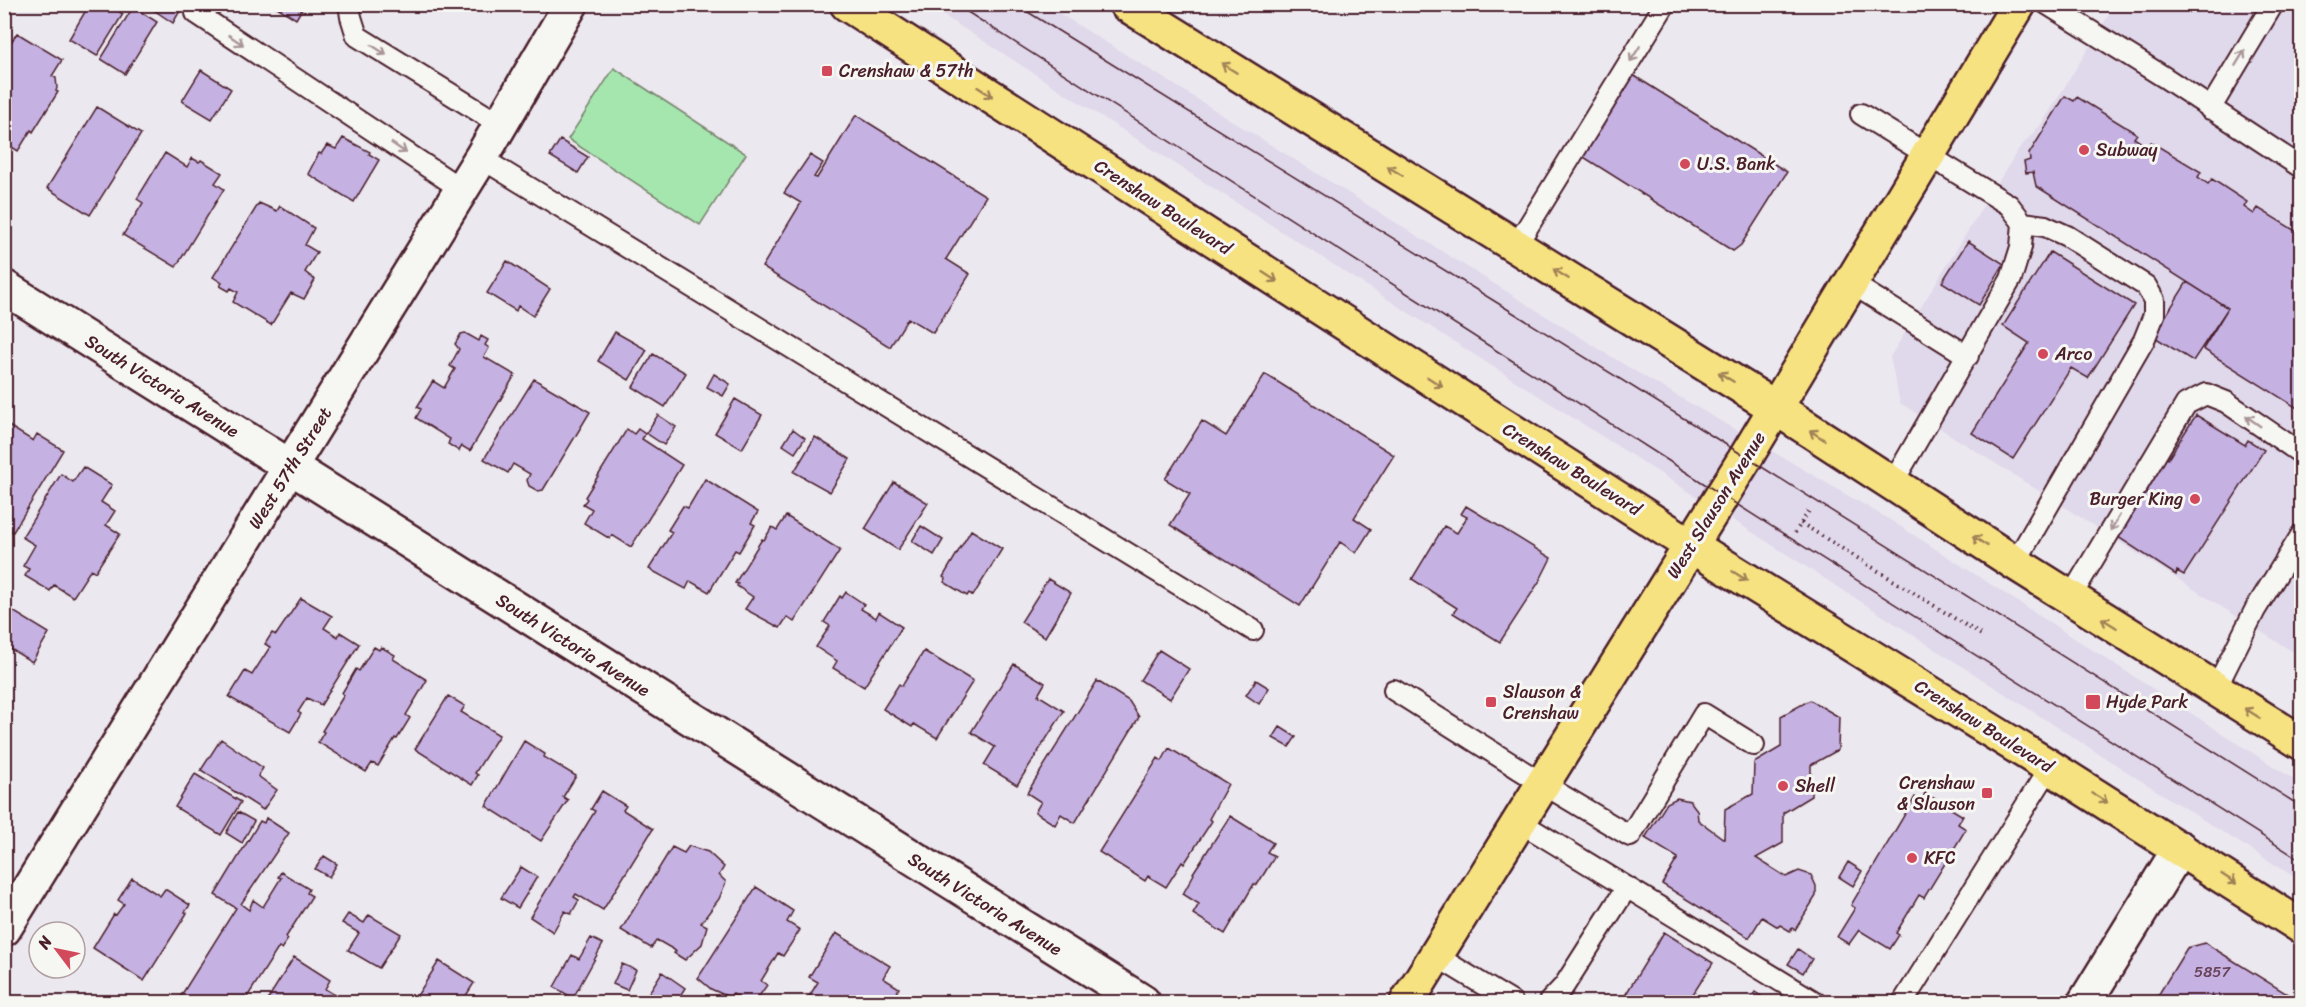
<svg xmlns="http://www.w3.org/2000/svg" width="2306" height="1007" viewBox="0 0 2306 1007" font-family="Sriracha,sans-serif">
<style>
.built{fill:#e0d8eb}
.pitch{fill:#a5e6af;stroke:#78826d;stroke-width:1.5}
.building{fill:#c5b2e3;stroke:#4a1f2b;stroke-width:1.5}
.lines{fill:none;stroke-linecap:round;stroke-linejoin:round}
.service-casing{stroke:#4a1f2b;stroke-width:24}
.minor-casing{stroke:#4a1f2b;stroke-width:38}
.primary-casing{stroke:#4a1f2b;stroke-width:38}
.path{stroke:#4a1f2b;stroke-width:4;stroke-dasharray:1.5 4.5;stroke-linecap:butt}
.service{stroke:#f6f6f2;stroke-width:20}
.minor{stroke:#f6f6f2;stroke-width:33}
.primary{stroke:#f7e281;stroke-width:33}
.tram{stroke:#4a1f2b;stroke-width:1.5}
.oneway{stroke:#a99598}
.oneway2{stroke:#a08056}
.poi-dot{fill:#d1495b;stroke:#f6f6f2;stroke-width:2}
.labels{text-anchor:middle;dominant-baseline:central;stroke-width:6;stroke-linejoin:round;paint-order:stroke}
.number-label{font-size:15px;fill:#694459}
.poi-label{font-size:18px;fill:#4a1f2b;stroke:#f6f6f2;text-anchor:start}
.street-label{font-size:18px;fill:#4a1f2b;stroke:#f6f6f2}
</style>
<rect width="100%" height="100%" fill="#ece8ef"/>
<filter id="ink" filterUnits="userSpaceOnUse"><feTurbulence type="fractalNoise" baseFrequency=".0167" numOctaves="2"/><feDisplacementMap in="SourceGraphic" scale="12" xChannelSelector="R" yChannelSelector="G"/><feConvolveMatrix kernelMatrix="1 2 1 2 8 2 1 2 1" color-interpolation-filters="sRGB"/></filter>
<g filter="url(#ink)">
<!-- built -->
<path class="built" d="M927,5H1046L1628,367L1895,523L2301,784V881L2165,796Z
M2115,5H2301V657L1900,403L1890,357L2018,150L2043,122Z"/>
<!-- pitch -->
<path class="pitch" d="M614,68L746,154L700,225L568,139Z"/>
<!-- building -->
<path class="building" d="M101,4H107L123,14L97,56L69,39L89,5L97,10Z
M145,4H184L173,23Z
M272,4H305L296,19Z
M133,7L157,22L125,74L101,59Z
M17,33L62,60L52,76L56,78L57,88L56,91L58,92L33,132L31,130L18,151L4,142V53Z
M201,70L231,89L212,119L182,101Z
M1633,75L1787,172L1741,245L1733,251L1582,156Z
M2065,96L2074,101L2077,97L2137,134L2134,138L2148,147L2151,142L2201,172L2198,177L2208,184L2212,179L2247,202L2244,207L2254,214L2258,208L2302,235V411L2203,349L2228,308L2036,186L2033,172L2026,173L2024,162L2030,160L2029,154Z
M97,107L141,134L90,215L47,188Z
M856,115L986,196L946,259L970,274L933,333L908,318L890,347L762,267L801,203L784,193L810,155L823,163L814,177L817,178Z
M343,138L370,152L369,154L379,160L354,202L308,174L319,153L321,154L327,145L336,149Z
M560,140L588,157L578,173L550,156Z
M165,153L187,167L192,158L199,162L201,160L222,173L215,183L224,189L176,267L123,235L143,203L137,199Z
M259,203L277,211L280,206L314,228L305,245L317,252L305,272L315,280L304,299L291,293L271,325L233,302L238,292L231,288L229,291L220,286L222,283L213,277Z
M1968,241L2004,264L1979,305L1942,282Z
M2050,252L2134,305L2088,378L2071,368L2013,459L1972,433L2029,343L2003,326Z
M507,261L550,289L533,316L518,306L516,311L487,293Z
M2187,282L2228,308L2193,361L2153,336Z
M615,332L647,350L629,380L598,361Z
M465,333L479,341L481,336L488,340L485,345L489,348L484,357L515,375L470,451L462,446L459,451L448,444L450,439L416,418L421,409L417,407L433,381L444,388L455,369L450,366L459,349L455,344L461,334Z
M653,354L686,373L665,407L633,387Z
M714,374L730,384L723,396L707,387Z
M1265,374L1394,455L1354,518L1371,529L1356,553L1340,542L1300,606L1170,525L1190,494L1165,479L1202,421L1226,436Z
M534,379L590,412L543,490L538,491L529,486L527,480L530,474L513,464L508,473L484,459Z
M735,399L762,415L742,449L715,433Z
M658,415L676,427L664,445L646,433Z
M2196,415L2245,445L2248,440L2264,450L2184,575L2177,571L2176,575L2118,537L2165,457L2168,459Z
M4,423L33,441L37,434L63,450L13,532L4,527Z
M627,429L634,434L638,429L645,434L642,439L682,465L631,547L612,535L610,539L584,523L592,509L583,504L587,499L585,497Z
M793,429L805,438L795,453L783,445Z
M815,437L850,459L830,492L794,472Z
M83,467L112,485L101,502L115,511L106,525L120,534L95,572L91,569L73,597L54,585L50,591L25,576L29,569L23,566L35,545L22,537L61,474L73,482Z
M705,479L758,512L751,523L755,525L739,552L735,550L709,592L690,581L686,589L649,569L672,532L668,530L683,506L688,508Z
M894,482L928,503L898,550L865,529Z
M1466,506L1551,558L1539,582L1500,642L1453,613L1457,608L1412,579L1444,526L1457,533L1467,517L1461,514Z
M786,516L840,550L794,622L787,617L780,628L745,609L753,597L737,586L738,584L735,583L762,539L764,540L772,527L777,530Z
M921,526L943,540L934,555L912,541Z
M971,530L1002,549L973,596L969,593L967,596L944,582L946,579L943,577Z
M1048,579L1071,593L1045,637L1021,622Z
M846,592L864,604L861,609L876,618L879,612L902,627L864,687L833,668L837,661L816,647L830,626L824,622L840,596L842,598Z
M301,598L332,616L324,628L338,637L340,632L359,644L321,705L307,698L298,712L301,714L290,732L229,697L245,671L252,675L270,647L265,644L272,633L276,635Z
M4,608L7,610L8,608L49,633L32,662L4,645Z
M374,647L379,650L381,647L395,655L393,659L427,680L406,715L410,718L397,739L395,738L378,766L372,763L366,772L318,742L324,732L322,731L344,695L342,693L356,669L359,671Z
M1159,650L1189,669L1170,699L1140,680Z
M924,651L973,681L937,738L914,724L912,727L883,709L899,684L902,686Z
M1014,664L1045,683L1038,695L1064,711L1017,785L984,765L995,747L971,732Z
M1256,680L1269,688L1259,704L1246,695Z
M1097,681L1129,701L1139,717L1075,823L1061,814L1055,825L1035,812L1041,802L1027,793Z
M448,696L465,706L461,712L499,735L475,773L478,775L472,785L415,749Z
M1810,700L1839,717L1838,750L1811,765V796L1783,813V843L1756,858L1786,877L1799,871L1811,875L1816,886V896L1795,930L1792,928L1790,931L1780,925L1778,927L1762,917L1749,938L1662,884L1678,858L1645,838L1667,803L1677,798L1690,801L1697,810L1698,820L1724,839L1725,809L1753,794L1754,763L1781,747V716Z
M1280,727L1296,737L1289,747L1273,738Z
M221,739L263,768L258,776L277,790L263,810L201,770Z
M524,741L545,754L544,757L576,776L563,797L568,800L541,841L486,806Z
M1169,748L1228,784L1209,819L1212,821L1184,864L1182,862L1166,887L1148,876L1145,881L1099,852L1158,758L1162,761Z
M195,774L241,802L221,835L175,807Z
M602,791L626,806L623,810L653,829L603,910L576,894L574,897L579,900L571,914L565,911L553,932L530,917L595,811L591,809Z
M1925,793L1963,816L1958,824L1966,829L1924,898L1919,895L1896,933L1899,935L1890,949L1859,930L1849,944L1837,937L1855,908L1851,905L1915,797L1921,801Z
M238,812L254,821L242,843L226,833Z
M1230,816L1273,843L1267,852L1275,856L1257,885L1254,884L1225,934L1193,914L1199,904L1183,894L1194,874L1193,873Z
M266,818L289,833L241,904L249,910L253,900L263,907L281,878L278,877L281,872L309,889L307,893L312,896L286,937L288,939L281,949L279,947L244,1002H177L236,908L215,895L260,821L264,823Z
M689,846L708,852L724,867L719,875L726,882L719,899L701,923L707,926L702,944L685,960L674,953L676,951L657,940L651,948L621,930L672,847L684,853Z
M324,856L337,864L329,877L315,869Z
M1848,862L1862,871L1853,886L1839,877Z
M521,867L537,877L518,908L501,898Z
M132,878L160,896L165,889L190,905L185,912L187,913L144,981L93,948L114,914L116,915L124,904L118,900Z
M756,887L793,911L787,922L800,930L783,956L778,953L761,981L767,985L755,1002H747L733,994L731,998L711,989L698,978Z
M348,914L364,923L369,915L401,934L379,968L348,950L359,933L342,923Z
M1664,932L1713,963L1693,994L1706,1002H1621Z
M836,933L890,966L883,978L899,988L891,1002H811L807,1000L818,982L809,977Z
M591,938L603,944L573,998L554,987L572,955L579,959Z
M2205,943L2300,1002H2222L2212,996L2208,1002H2154L2187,948Z
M1798,949L1812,959L1803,973L1788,964Z
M294,957L330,980L325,989L335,995L331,1002H266Z
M439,961L474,983L462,1002H421L415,999Z
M622,964L636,970L627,990L613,984Z
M662,972L685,988L676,1002H643Z
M1755,992L1770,1002H1748Z
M543,995L555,1002H539Z
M913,996L923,1002H909Z"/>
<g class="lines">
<defs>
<path id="service" d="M202,4L196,13L461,189
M349,4L351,17L357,36L501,125
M2047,4L2164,77L2302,168
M2210,109L2273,4
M1861,114L2009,205L2023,223L2021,247L2011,279L1892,484
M481,158L1253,630
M1516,246L1665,4
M1851,283L1968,356
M2015,563L2144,340L2154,315V300L2146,286L2067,236L2045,226L2023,223
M2070,598L2186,404L2206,394L2226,402L2302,454
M1394,690L1543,784L1630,836L1704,714L1754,745
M2215,690L2255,610L2302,534
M1520,822L1815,1002
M1436,956L1512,1002
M1549,1002L1564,986L1627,887
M1903,1002L2050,767"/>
<path id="minor" d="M4,287L1143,1002
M4,929L481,158L571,4
M2085,1002L2180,848"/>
<path id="primary" d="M847,4L1690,545L2050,767L2302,927
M1126,4L1776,408L2015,563L2302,743
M1407,1002L1746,457L2019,4"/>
</defs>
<!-- service casing -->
<use href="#service" class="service-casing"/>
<!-- minor casing -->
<use href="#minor" class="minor-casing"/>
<!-- primary casing -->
<use href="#primary" class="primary-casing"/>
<!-- path -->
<path class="path" d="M1801,523L1983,636
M1795,533L1810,509"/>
<!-- service -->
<use href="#service" class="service"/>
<!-- minor -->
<use href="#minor" class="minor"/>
<!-- primary -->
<use href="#primary" class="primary"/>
<!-- tram -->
<path class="tram" d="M955,4L1722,495L2302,861
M1015,4L1746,457L2302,807"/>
</g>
<!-- one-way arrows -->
<defs><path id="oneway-shaft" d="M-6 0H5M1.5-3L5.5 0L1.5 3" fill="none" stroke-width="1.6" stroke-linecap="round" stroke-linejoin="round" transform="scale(1.5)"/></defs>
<g class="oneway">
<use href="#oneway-shaft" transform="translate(236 40) rotate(34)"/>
<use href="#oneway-shaft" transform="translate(379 50) rotate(33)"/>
<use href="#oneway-shaft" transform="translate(1635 54) rotate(122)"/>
<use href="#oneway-shaft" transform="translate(2240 58) rotate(-59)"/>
<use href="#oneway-shaft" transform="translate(399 148) rotate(34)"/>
<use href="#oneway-shaft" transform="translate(2253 421) rotate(-145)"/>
<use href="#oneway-shaft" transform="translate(2115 523) rotate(121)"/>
</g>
<g class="oneway2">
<use href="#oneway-shaft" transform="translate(1229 68) rotate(-148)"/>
<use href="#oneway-shaft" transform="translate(985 92) rotate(33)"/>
<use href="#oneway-shaft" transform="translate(1395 171) rotate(-148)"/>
<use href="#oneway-shaft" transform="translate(1561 274) rotate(-148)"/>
<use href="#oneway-shaft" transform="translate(1270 277) rotate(33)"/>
<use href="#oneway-shaft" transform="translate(1726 377) rotate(-148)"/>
<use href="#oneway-shaft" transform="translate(1435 382) rotate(33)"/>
<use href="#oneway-shaft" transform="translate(1817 435) rotate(-147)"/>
<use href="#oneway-shaft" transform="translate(1980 541) rotate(-147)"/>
<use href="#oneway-shaft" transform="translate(1740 576) rotate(32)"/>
<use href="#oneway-shaft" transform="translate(2109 623) rotate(-148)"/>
<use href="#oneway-shaft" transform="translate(2252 713) rotate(-148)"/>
<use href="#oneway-shaft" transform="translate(2100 798) rotate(32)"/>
<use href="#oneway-shaft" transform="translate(2229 879) rotate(33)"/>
</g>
</g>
<!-- markers -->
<g class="poi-dot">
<rect x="821" y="65" width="12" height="12" rx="3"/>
<circle cx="2084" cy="150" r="6"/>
<circle cx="1685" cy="164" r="6"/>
<circle cx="2043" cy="354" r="6"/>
<circle cx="2195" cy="499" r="6"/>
<rect x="1485" y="696" width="12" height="12" rx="3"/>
<rect x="2085" y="694" width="16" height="16" rx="3"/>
<circle cx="1783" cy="786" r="6"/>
<rect x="1981" y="787" width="12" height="12" rx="3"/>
<circle cx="1912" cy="858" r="6"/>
</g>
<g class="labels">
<!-- number labels -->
<g class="number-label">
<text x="2212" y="972">5857</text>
</g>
<!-- poi labels -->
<g class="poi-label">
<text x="839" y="71">Crenshaw &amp; 57th</text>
<text x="2096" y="150">Subway</text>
<text x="1697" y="164">U.S. Bank</text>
<text x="2055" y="354">Arco</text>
<text x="2183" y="499" text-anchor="end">Burger King</text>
<text x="1503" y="692">Slauson &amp;<tspan x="1503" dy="21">Crenshaw</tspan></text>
<text x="2106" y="702">Hyde Park</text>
<text x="1975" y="783" text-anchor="end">Crenshaw<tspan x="1975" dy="21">&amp; Slauson</tspan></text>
<text x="1795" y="786">Shell</text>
<text x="1924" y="858">KFC</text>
</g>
<!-- street labels -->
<g class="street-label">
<text transform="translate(1163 207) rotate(33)">Crenshaw Boulevard</text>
<text transform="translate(162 386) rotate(32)">South Victoria Avenue</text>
<text transform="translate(290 468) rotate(-58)">West 57th Street</text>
<text transform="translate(1572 469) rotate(32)">Crenshaw Boulevard</text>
<text transform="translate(1716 505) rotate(-58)">West Slauson Avenue</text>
<text transform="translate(573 645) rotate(32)">South Victoria Avenue</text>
<text transform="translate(1984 726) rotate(32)">Crenshaw Boulevard</text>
<text transform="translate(985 904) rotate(32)">South Victoria Avenue</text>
</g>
</g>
<!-- margin -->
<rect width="2306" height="1007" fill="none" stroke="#f6f6f2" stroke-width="24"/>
<rect x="12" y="12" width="2282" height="983" fill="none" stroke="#4a1f2b" stroke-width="2" filter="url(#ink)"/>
<!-- north arrow -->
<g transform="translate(57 950) rotate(302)"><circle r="28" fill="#f6f6f2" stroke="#b1a0a2" stroke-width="1.5"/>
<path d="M0-4.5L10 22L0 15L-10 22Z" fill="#d1495b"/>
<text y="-9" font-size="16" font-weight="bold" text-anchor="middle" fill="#4a1f2b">N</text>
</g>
</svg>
